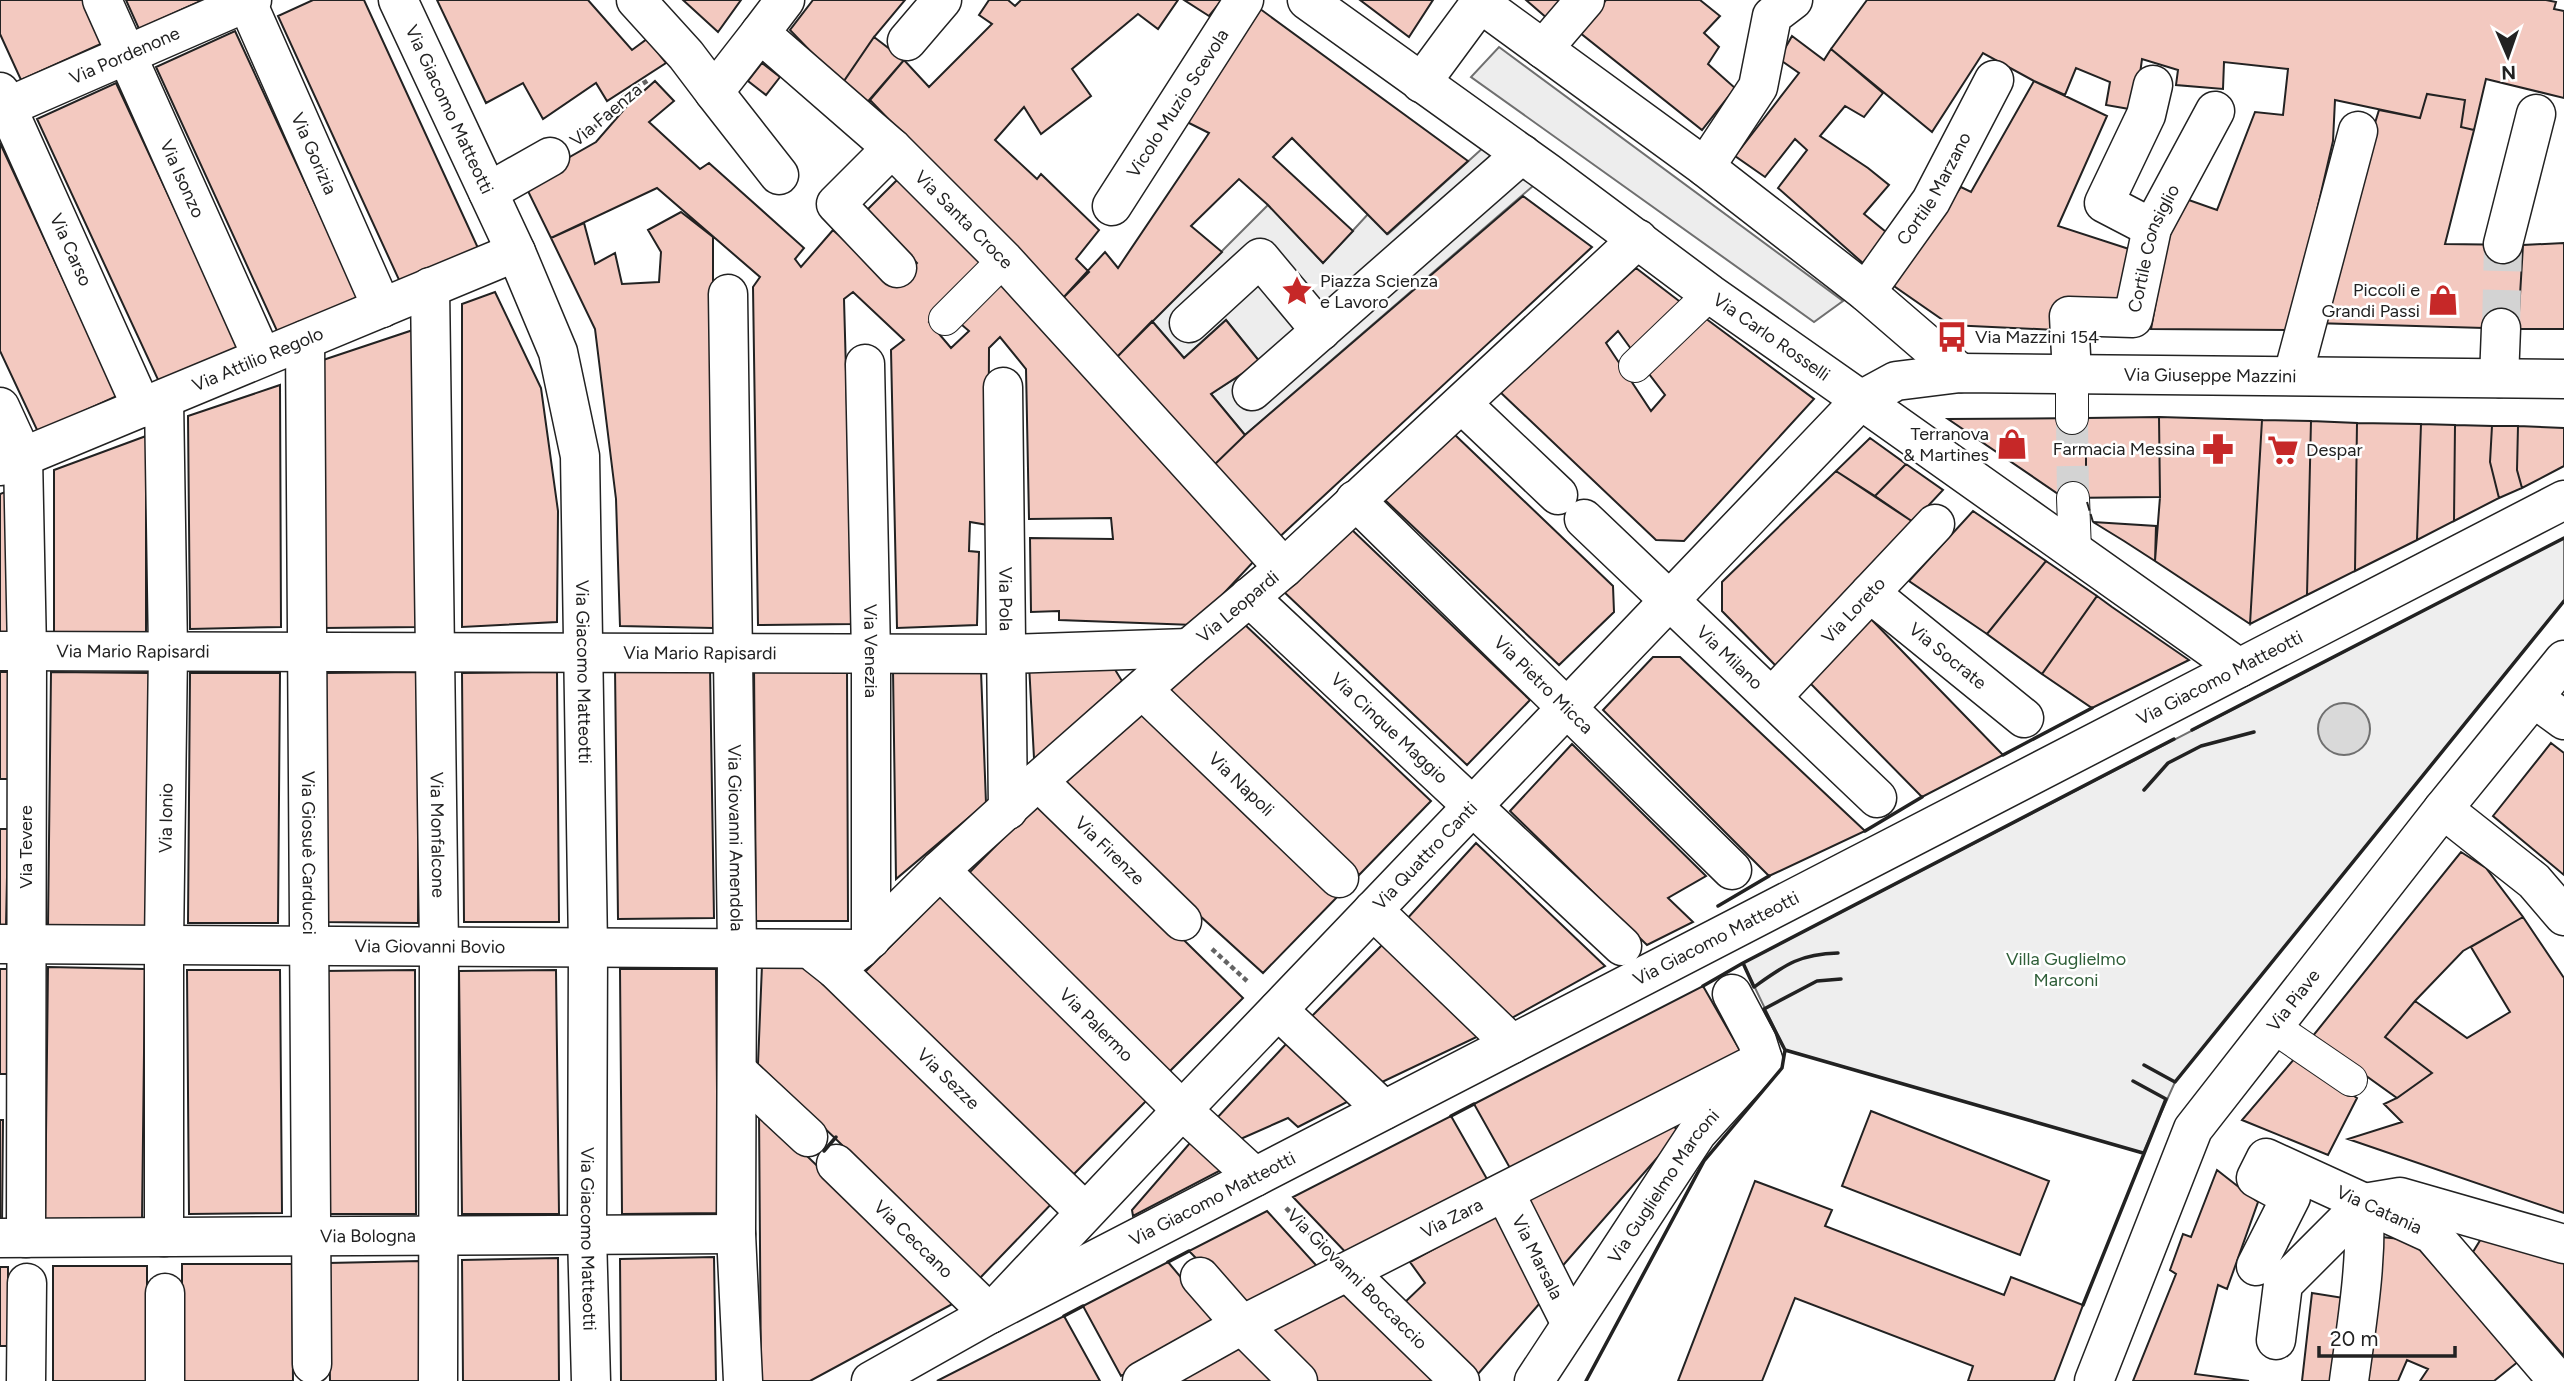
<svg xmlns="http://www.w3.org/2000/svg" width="2564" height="1381" viewBox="0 0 2564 1381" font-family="Figtree,sans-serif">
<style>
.green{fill:#eee;stroke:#6f6f6f;stroke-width:2}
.parking{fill:#ededed;stroke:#6f6f6f;stroke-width:2}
.water{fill:#d9d9d9;stroke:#6f6f6f;stroke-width:2}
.building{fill:#f3c9c0;stroke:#222;stroke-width:2}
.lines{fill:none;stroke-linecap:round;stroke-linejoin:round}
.pedestrian-tunnel{stroke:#d3d3d3;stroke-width:32;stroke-dasharray:32 16;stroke-linecap:butt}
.minor-tunnel{stroke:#d3d3d3;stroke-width:38;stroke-dasharray:38 19;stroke-linecap:butt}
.pedestrian-casing{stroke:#222;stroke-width:34}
.minor-casing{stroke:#222;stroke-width:41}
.tertiary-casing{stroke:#222;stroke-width:41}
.secondary-casing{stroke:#222;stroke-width:41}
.path{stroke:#646464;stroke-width:4.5;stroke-dasharray:5 3.5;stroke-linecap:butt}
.pedestrian{stroke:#fff;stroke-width:32}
.minor{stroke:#fff;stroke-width:38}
.tertiary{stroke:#fff;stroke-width:38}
.secondary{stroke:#fff;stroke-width:38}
.fence{stroke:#222;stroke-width:2;stroke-dasharray:9 3.5;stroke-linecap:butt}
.wall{stroke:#222;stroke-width:3.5}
.labels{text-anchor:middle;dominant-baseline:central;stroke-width:5;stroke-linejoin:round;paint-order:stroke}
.street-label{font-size:18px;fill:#222;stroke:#fff}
.poi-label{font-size:18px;fill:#222;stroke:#fff;text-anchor:start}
.park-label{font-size:18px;fill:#2f5e38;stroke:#fff}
</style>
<rect width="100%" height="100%" fill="#fff"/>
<!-- green -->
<path class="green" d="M2564,538V601L2175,1082L2143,1153L1785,1050L1743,963Z"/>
<!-- parking -->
<path class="parking" d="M1499,47L1843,301L1814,322L1471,77Z
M1496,136L1548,173L1245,435L1211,394L1260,362L1226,320L1184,358L1152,321L1268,205L1323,263L1369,213L1388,234Z"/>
<!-- water -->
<path class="water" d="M2318 729a26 26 0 1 1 52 0a26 26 0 1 1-52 0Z"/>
<!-- building -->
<path class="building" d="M0,0H83L103,43L21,80L0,34Z
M126,0H203L139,29Z
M313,0H364L478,248L400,282L278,16Z
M437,0H588L632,50L647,39L666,63L607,101L596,83L543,119L523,83L486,103Z
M683,0H741L718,32Z
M813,0H905L874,37L842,84L790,30Z
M989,0H1008L1015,6L1021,0H1178L1158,29L1138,14L1072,69L1091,96L1041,134L1024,107L995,140L1037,179L1041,174L1099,230L1076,259L1089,272L1062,299L870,100L904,60L929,87L992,24L979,15Z
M1184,0H1222L1209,16Z
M1360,0H1433L1409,37Z
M1526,0H1564L1548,19Z
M1606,0H1700L1720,16L1704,33L1719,47L1708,64L1735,88L1702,130L1579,32Z
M1867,0H2546L2556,2L2554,9L2564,11V98L2486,79L2474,130L2461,127L2465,100L2427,94L2420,118L2335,100L2333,141L2312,232L2296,330L2151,329L2167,240L2186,199L2217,210L2255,112L2283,115L2288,69L2224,62L2223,89L2176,85L2178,70L2142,59L2135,110L2106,105L2110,82L2076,68L2065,95L2034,81L1983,53L1932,132L1831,49Z
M1252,3L1468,161L1387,234L1292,138L1273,157L1353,231L1323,263L1268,205L1239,179L1191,226L1222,252L1115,359L1062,299L1105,252L1118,268L1209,133L1181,119Z
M235,31L358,297L278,333L156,67Z
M1792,36L1824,60L1831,49L1883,93L1864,117L1845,106L1820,136L1868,168L1889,185L1864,214L1886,232L1864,264L1778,188L1807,150L1795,139L1765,177L1735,156L1799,73L1779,59Z
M874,37L904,60L864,106L842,84Z
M762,63L780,77L766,95L748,81Z
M655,81L674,101L649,122L700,169L709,163L804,248L795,259L801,267L833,230L896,286L917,263L866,211L897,180L989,264L929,322L951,348L969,331L955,319L1003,272L1256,559L1194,625L1059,620V611L1031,612L1030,538L1113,539L1111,518L1029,519L1026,369L1000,337L989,348L988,525L970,522L969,551L979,552L977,625L897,628L891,350L904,340L853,292L844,299L853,624L758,625L753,287L760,277L657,188L551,238L524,183L596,142L628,105Z
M2034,81L2107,116L2058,226L2129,249L2121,310L2056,330L1950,325L1891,284L1961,187L1971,192Z
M116,83L239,347L160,384L37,119Z
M2427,94L2465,100L2461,127L2474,130L2445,244L2523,245L2518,329L2314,323L2379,110L2420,118Z
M0,143L117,396L38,432L0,351Z
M1523,196L1592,247L1273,543L1211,468L1245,435Z
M681,212L713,237V628L620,626L616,499L595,329L551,238L584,223L595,264L615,253L622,284L659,282L661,252L648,230Z
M2564,243V329H2518L2523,245Z
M1636,268L1683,304L1634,353L1618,331L1606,343L1651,411L1665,395L1643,366L1697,312L1814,399L1684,541L1656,540L1499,391Z
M495,292L541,388L558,511L557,622L462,627V304Z
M1226,320L1260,362L1211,394L1245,435L1211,468L1115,359L1152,321L1184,358Z
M416,329L419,627L324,628L323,360Z
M280,385L281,627L190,629L188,416Z
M2159,417L2160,497L2064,498V472H2086V418Z
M2159,417L2262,420L2250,624L2155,561L2160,497Z
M2086,418V472H2064V498L1948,419Z
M2262,420L2311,421L2307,595L2250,624Z
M2311,421L2357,423L2355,571L2307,595Z
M2357,423L2421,424L2417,540L2355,571Z
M2421,424L2455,425L2454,521L2417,540Z
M2455,425L2492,426L2490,462L2499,498L2454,521Z
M2492,426H2518L2517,470L2522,488L2499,498L2490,462Z
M2518,426L2564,428V466L2522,488L2517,470Z
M1453,433L1613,586L1614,612L1559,665L1385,500Z
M146,436V632L54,633V470Z
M1870,438L1906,464L1875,496L1836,471Z
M1906,464L1943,490L1913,522L1875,496Z
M1836,471L1913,522L1776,666L1722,611V582Z
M13,489L8,634H0V494Z
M1973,511L2046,561L1987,634L1909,581Z
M2093,522L2156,526L2155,561L2124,541Z
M1349,527L1530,700L1467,765L1283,591Z
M2046,561L2097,596L2042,674L1987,634Z
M2097,596L2112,607L2189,660L2092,708L2042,674Z
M1869,617L2003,755L1922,797L1808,681Z
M1242,622L1431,801L1359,875L1165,691Z
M1653,657H1680L1865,831L1769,876L1603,710Z
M1111,663L1122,681L1037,758H1034L1029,664Z
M710,666L714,918L618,919L615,668Z
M754,666H847L848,921H756Z
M893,670L981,671L986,803L896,879Z
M0,672H10V779H0Z
M51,672L150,673L146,927L48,926Z
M419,672L418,923L323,922L324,673Z
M557,672L559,922H464L462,673Z
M190,673H280L278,923H188Z
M1147,710L1343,891L1263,973L1059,788Z
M2551,743L2564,753V875L2493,816Z
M1572,744L1706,876L1668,898L1693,922L1647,945L1510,811Z
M1041,800L1243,998L1167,1074L966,876Z
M0,829H8L6,925H0Z
M1476,843L1605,966L1501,1024L1405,921Z
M2461,852L2486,868L2523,917L2463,951L2415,1001L2385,1037L2432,1073L2397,1098L2312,1037Z
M942,894L1150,1097L1071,1177L863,974Z
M2523,917L2564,978V1213L2348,1139L2402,1122L2384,1104L2397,1098L2432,1073L2385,1037L2415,1001L2467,1038L2510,1012L2471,947Z
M1385,942L1483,1034L1380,1083L1312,1016Z
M807,962L1058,1197L980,1278L758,1064L762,965Z
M48,967L145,969L142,1220L45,1219Z
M0,969H7V1074H0Z
M620,969H716L718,1213L622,1214Z
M187,970H280L282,1213L189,1214Z
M415,970L416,1214H322V971Z
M556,970L559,1214H462L459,971Z
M1703,986L1742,1054L1515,1177L1474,1104Z
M1287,1043L1349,1101L1298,1127L1288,1118L1236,1141L1216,1119Z
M2295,1058L2357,1098L2328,1155L2242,1120Z
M759,1110L958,1301L810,1381H761Z
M1871,1111L2049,1181L2020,1255L1842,1186Z
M1451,1116L1491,1186L1351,1258L1293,1197Z
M0,1120H3L2,1226H0Z
M1670,1121L1679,1133L1559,1270L1524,1203Z
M1196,1136L1225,1168L1133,1216L1132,1210Z
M2217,1170L2258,1202L2227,1289L2218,1285L2195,1374L2249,1381H2133L2176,1274L2170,1270L2183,1234L2191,1237Z
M1755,1181L1832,1210L1825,1226L2004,1295L2011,1277L2083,1305L2054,1381H1968L1973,1366L1795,1298L1762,1381H1678Z
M1267,1211L1324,1274L1248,1311L1189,1251Z
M1501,1212L1547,1295L1478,1374L1403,1304L1425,1283L1410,1262Z
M2487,1229L2564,1261V1356L2473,1252Z
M2381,1237L2411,1240L2519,1361L2494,1381H2420L2428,1369L2407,1360L2398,1381H2359Z
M714,1257L716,1381H621L620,1259Z
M558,1258L559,1381H463L462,1260Z
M420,1261L422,1381H330L328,1263Z
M1168,1262L1220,1324L1121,1376L1083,1306Z
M182,1264H292L293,1381H182Z
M53,1266H147V1381H53Z
M0,1267H8V1346H0Z
M1348,1293L1438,1381H1317L1267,1331Z
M2312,1293L2350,1299L2339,1381H2302Z
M1064,1316L1100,1381H937Z
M1242,1341L1278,1381H1173Z"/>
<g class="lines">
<!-- pedestrian-tunnel -->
<path class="pedestrian-tunnel" d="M2072,418L2073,498"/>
<!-- minor-tunnel -->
<path class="minor-tunnel" d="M2501,328L2503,244"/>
<defs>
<path id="pedestrian" d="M945,319L1004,260
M1635,366L1710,294
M2072,375V418
M2073,498L2075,551
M2272,1026L2351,1080"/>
<g id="minor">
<path id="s1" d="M102,0L262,357"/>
<path id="s2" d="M246,0L382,308"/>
<path id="s3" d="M636,0L686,55L714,92L760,33L892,148L1004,260L1284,568"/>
<path d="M760,33L785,0"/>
<path d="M907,41L942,0"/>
<path d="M1543,49L1585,0"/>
<path d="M1421,83L1480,3L1705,167L1866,292L1960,373"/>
<path id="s4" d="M0,92L142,408"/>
<path d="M714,92L779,175"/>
<path id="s5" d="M0,110L252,0"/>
<path d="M892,148L836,204L897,268"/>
<path d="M1705,167L1758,87L1772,16L1793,0"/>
<path d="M488,192L550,157"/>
<path id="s6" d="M1112,206L1244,0"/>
<path d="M2152,228L2104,203L2146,115L2153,85"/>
<path d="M2503,244L2536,114"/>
<path id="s7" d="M430,287L439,947L438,1381"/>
<path id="s8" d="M1866,292L1931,201L1994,80"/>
<path id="s9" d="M728,294L737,948L736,1234L743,1381"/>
<path d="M1189,323L1260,258L1321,331"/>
<path id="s10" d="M305,340L312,1364"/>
<path id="s11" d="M865,364L871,654V939"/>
<path id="s12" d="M2072,375L2069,316L2133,318L2152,228L2215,111"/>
<path d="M2293,375L2358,131"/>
<path d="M2499,378L2501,328"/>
<path id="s13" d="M1003,387L1008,810"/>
<path d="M1252,391L1522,154"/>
<path d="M164,399L168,651L164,945V1237"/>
<path d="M1861,400L2239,668"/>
<path d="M1462,404L1558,495"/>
<path d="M0,407L23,457L27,651L26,1238"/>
<path id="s14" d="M1,466L516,252"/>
<path id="s15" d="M1355,500L1732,870"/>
<path id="s16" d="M1584,519L1877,798"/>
<path id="s17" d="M1870,593L2024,718"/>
<path id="s18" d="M1249,597L1622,946"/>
<path id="s19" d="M0,651L1005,654L1189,648"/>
<path id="s20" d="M1143,690L1339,878"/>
<path id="s21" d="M1772,697L1935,524"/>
<path d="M2534,698L2564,720"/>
<path id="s22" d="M1038,781L1182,921"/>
<path d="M2443,809L2534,881L2564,916"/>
<path id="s23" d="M940,870L1182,1110L1255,1177"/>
<path d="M1373,910L1512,1044"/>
<path id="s24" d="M0,944L860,949"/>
<path id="s25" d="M816,954L835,969L1085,1212"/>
<path id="s26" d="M835,969L860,949L940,870L1038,781L1189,648L1284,568L1638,239"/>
<path d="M1278,1010L1384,1110"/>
<path d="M737,1071L808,1137"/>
<path id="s27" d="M836,1164L990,1314"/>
<path id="s28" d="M1505,1193L1570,1322"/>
<path id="s29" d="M0,1238L736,1234"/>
<path id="s30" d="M2256,1266L2291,1197L2256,1178L2266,1158L2432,1234L2558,1381"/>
<path d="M1349,1273L1460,1381"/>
<path d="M1200,1277L1242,1325L1298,1381"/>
<path d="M165,1293V1381"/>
<path d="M2276,1340L2283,1284L2364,1203L2400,1197L2564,1244"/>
<path d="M26,1381L27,1283"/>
<path id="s31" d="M1142,1381L1242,1325L1763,1060"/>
<path id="s32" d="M1534,1381L1697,1133L1763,1060L1757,1041L1732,994"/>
<path d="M2349,1381C2357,1322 2367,1263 2364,1203"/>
</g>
<g id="tertiary">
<path id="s33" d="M1307,0L1548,173L1710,294L1861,400"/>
</g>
<g id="secondary">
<path id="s34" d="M398,0L516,252L558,352L580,456L588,947L587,1235L591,1381"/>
<path id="s35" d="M990,1314L1182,1110L1861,400L1896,381L1960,373L2564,379"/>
<path id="s36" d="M871,1381L990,1314L2564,500"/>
<path id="s37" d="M2094,1381L2193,1129L2443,809L2564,660"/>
</g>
</defs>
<!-- pedestrian casing -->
<use href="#pedestrian" class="pedestrian-casing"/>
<!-- minor casing -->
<use href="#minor" class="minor-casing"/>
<!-- tertiary casing -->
<use href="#tertiary" class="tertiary-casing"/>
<!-- secondary casing -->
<use href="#secondary" class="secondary-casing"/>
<!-- path -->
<path class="path" d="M587,135L625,95L650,79
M1212,949L1247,981
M1286,1208L1316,1240"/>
<!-- pedestrian -->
<use href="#pedestrian" class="pedestrian"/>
<!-- minor -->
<use href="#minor" class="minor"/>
<!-- tertiary -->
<use href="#tertiary" class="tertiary"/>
<!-- secondary -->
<use href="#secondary" class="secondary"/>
<!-- fence -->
<path class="fence" d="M2087,502L2093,522"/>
<!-- wall -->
<path class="wall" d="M2192,730L2564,538
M2003,755L2092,708
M2144,790L2168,763L2201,746L2254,732
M1865,831L1922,797
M1718,906L1769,876
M1743,963L1754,987C1785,965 1799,954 1838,953
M1703,986L1743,963L2174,739
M1785,1050L2143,1153
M2144,1065L2175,1082L2564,601
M1451,1116L1474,1104
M824,1151L836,1137
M1168,1262L1189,1251
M2083,1305L2166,1099L2133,1081
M1064,1316L1083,1306
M1586,1381L1704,1161L1782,1068L1785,1050L1764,1009L1817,981L1841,979"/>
</g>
<!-- icons -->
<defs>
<symbol id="sight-bare" viewBox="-9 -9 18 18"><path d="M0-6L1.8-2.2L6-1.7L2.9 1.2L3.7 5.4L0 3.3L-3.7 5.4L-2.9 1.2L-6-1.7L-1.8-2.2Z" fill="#c62828" stroke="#fff" stroke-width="2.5" paint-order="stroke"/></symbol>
<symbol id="shop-bare" viewBox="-9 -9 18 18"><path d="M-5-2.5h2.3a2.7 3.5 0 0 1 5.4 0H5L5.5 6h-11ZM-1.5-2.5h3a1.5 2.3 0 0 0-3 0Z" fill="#c62828" stroke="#fff" stroke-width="2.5" paint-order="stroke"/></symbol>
<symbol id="bus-bare" viewBox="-9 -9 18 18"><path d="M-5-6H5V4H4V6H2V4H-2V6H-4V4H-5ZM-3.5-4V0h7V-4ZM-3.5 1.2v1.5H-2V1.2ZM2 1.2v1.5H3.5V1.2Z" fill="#c62828" stroke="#fff" stroke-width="2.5" paint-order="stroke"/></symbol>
<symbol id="pharmacy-bare" viewBox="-9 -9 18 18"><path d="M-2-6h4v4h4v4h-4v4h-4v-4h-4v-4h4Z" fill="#c62828" stroke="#fff" stroke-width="2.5" paint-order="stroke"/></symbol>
<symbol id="supermarket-bare" viewBox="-9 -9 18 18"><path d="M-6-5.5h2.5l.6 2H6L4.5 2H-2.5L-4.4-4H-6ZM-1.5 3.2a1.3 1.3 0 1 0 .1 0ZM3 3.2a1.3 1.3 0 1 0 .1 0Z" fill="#c62828" stroke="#fff" stroke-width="2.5" paint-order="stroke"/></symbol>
</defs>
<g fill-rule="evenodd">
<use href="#sight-bare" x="1275" y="269" width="44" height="44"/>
<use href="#shop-bare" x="2421" y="278" width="44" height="44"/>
<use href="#bus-bare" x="1930" y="315" width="44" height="44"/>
<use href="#shop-bare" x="1990" y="422" width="44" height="44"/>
<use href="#pharmacy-bare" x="2196" y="427" width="44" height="44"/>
<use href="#supermarket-bare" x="2261" y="428" width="44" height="44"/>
</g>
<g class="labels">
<!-- street labels -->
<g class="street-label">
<text stroke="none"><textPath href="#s5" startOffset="136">Via Pordenone</textPath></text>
<text stroke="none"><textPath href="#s6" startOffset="122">Vicolo Muzio Scevola</textPath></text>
<text stroke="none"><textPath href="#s34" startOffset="121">Via Giacomo Matteotti</textPath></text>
<text transform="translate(606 115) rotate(-40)">Via Faenza</text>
<text stroke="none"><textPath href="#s2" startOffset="168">Via Gorizia</textPath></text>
<text stroke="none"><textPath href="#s1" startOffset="196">Via Isonzo</textPath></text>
<text stroke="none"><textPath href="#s8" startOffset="124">Cortile Marzano</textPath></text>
<text stroke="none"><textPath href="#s3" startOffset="472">Via Santa Croce</textPath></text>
<text stroke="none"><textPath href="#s12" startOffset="196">Cortile Consiglio</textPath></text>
<text stroke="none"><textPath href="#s4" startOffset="173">Via Carso</textPath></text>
<text stroke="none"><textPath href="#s33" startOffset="574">Via Carlo Rosselli</textPath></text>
<text stroke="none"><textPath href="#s14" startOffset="278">Via Attilio Regolo</textPath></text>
<text stroke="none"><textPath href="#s35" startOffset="1617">Via Giuseppe Mazzini</textPath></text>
<text stroke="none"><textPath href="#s13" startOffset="212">Via Pola</textPath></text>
<text stroke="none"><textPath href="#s26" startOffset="542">Via Leopardi</textPath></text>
<text stroke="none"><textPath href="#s21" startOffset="119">Via Loreto</textPath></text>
<text stroke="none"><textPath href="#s19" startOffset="133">Via Mario Rapisardi</textPath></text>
<text stroke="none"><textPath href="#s11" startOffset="287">Via Venezia</textPath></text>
<text stroke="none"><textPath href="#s19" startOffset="700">Via Mario Rapisardi</textPath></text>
<text stroke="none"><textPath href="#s17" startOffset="100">Via Socrate</textPath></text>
<text stroke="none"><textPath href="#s16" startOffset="201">Via Milano</textPath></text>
<text stroke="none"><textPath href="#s34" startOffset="709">Via Giacomo Matteotti</textPath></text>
<text stroke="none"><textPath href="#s36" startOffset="1521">Via Giacomo Matteotti</textPath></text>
<text stroke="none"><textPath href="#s15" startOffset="264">Via Pietro Micca</textPath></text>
<text stroke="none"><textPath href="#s18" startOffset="192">Via Cinque Maggio</textPath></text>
<text stroke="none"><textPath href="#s20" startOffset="136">Via Napoli</textPath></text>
<text transform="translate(166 818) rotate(-89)">Via Ionio</text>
<text stroke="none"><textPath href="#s7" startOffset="548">Via Monfalcone</textPath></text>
<text stroke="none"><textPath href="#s9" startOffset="544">Via Giovanni Amendola</textPath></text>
<text transform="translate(26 847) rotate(-90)">Via Tevere</text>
<text stroke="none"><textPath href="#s22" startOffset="100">Via Firenze</textPath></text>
<text stroke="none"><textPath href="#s10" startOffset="513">Via Giosuè Carducci</textPath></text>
<text stroke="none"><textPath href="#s35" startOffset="632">Via Quattro Canti</textPath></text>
<text stroke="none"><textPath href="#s36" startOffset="954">Via Giacomo Matteotti</textPath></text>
<text stroke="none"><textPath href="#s24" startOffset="430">Via Giovanni Bovio</textPath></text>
<text stroke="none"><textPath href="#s37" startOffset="434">Via Piave</textPath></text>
<text stroke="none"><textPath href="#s23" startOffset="220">Via Palermo</textPath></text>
<text stroke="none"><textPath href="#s25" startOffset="182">Via Sezze</textPath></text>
<text stroke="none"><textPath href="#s32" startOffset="234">Via Guglielmo Marconi</textPath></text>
<text stroke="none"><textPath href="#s36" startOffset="387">Via Giacomo Matteotti</textPath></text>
<text stroke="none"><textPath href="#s30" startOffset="264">Via Catania</textPath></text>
<text stroke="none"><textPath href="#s31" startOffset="350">Via Zara</textPath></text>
<text stroke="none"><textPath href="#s29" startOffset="368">Via Bologna</textPath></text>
<text stroke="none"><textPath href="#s34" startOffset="1276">Via Giacomo Matteotti</textPath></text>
<text stroke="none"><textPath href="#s27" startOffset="108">Via Ceccano</textPath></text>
<text stroke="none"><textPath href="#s28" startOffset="72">Via Marsala</textPath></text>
<text transform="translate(1357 1279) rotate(45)">Via Giovanni Boccaccio</text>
</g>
<!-- poi labels -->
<g class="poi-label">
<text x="1320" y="281">Piazza Scienza<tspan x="1320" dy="21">e Lavoro</tspan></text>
<text x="2420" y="290" text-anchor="end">Piccoli e<tspan x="2420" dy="21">Grandi Passi</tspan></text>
<text x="1975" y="337">Via Mazzini 154</text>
<text x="1989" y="434" text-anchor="end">Terranova<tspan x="1989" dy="21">&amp; Martines</tspan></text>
<text x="2195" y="449" text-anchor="end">Farmacia Messina</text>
<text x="2306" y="450">Despar</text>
</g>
<!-- park labels -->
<g class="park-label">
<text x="2066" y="959">Villa Guglielmo<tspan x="2066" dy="21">Marconi</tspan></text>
</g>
</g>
<!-- north arrow -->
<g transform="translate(2508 56) rotate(178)" stroke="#ffffff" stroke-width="5" paint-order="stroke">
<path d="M0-5L12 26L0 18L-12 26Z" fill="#222222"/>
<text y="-10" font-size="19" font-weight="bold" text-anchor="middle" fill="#222222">N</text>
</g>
<!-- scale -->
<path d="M2319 1346v10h136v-10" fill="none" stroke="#222222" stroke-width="3.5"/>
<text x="2330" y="1346" font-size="21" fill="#222222" stroke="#ffffff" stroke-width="5" paint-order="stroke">20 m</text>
</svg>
